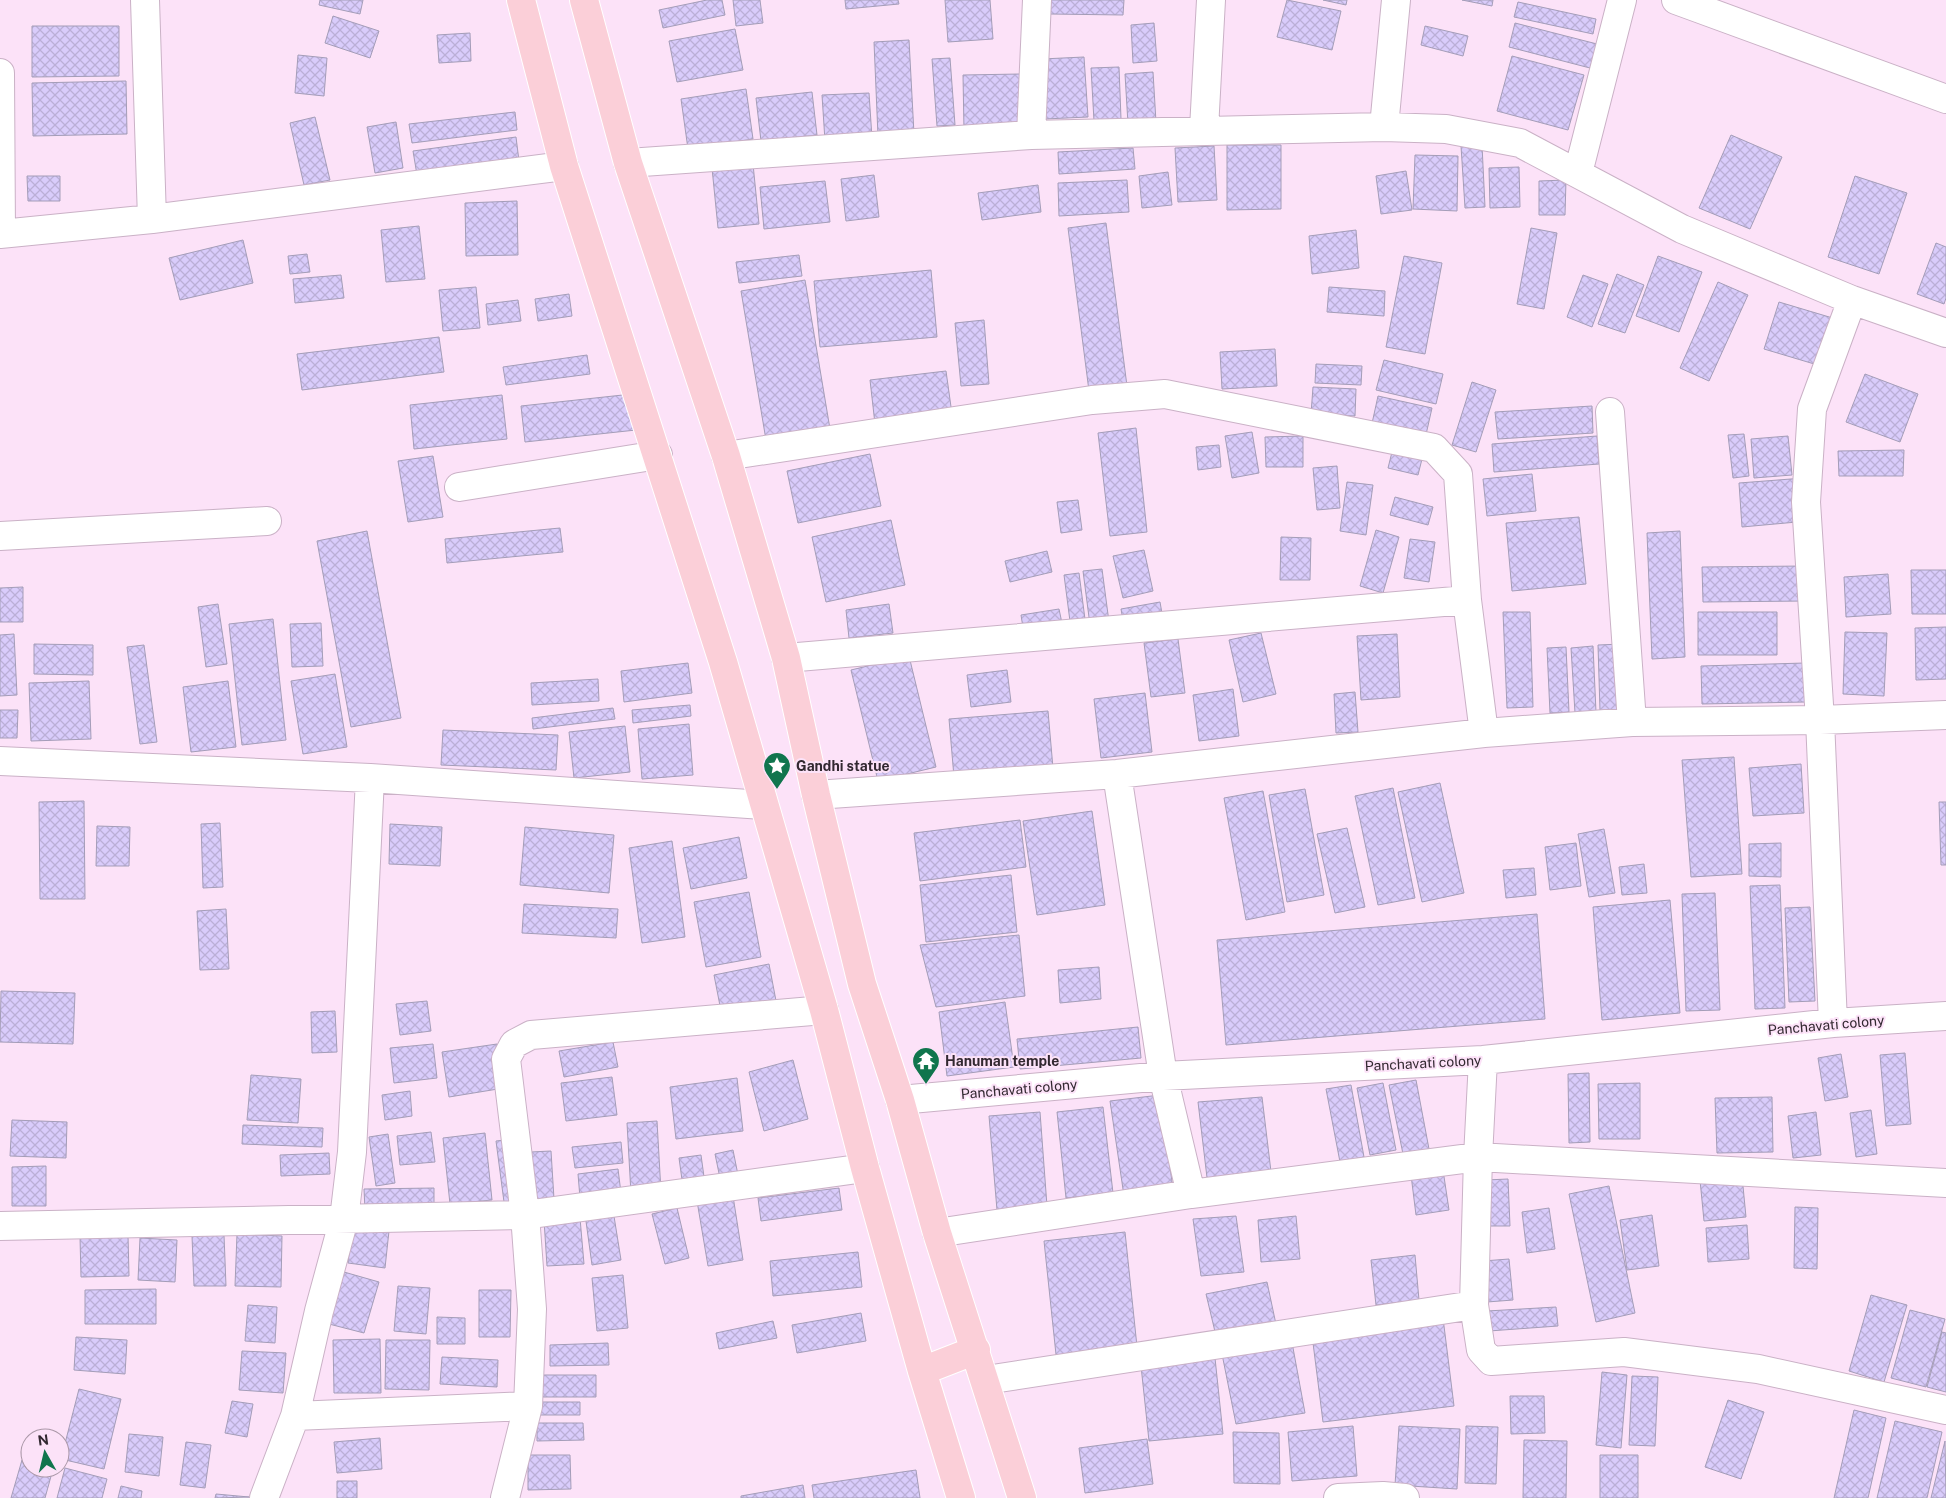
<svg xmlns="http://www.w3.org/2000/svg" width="1946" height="1498" viewBox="0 0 1946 1498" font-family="'Public Sans',sans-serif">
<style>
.building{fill:url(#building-cross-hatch);stroke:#a49db8}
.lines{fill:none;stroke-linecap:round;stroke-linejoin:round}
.street-casing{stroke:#cab1c6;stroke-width:30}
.primary-casing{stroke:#fff;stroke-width:30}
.street{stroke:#fff;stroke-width:28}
.primary{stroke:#fbcfd8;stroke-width:28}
.labels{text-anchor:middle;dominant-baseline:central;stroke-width:4;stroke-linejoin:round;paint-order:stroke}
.poi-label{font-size:14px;font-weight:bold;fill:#322830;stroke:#fce2f8;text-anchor:start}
.street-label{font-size:14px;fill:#322830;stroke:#fce2f8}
</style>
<defs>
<pattern id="building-cross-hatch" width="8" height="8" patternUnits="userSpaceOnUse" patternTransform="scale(1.25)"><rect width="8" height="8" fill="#d9ccfb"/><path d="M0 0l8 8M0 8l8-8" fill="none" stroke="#bbafd7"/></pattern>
</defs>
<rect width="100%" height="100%" fill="#fce2f8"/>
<!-- building -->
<path class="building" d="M320,0H363L360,14L319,5Z
M707,0H722L725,15L663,28L659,10Z
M733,0H760L763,23L736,26Z
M845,0H898L899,4L846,9Z
M945,0H990L993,39L948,42Z
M1050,0H1124L1123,15L1050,14Z
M1287,0L1341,11L1332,50L1277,37Z
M1323,0H1347L1346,5Z
M1462,0H1493L1492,6Z
M1518,2L1596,19L1593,34L1514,17Z
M333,16L379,31L370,58L325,43Z
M1154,23L1157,61L1133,63L1131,25Z
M1515,23L1597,44L1590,68L1509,47Z
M32,26H119V76L32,77Z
M1425,26L1468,36L1463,56L1421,45Z
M735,29L743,70L677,82L669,41Z
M470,33L471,61L439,63L437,35Z
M909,40L914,134L878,136L874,42Z
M298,55L327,58L324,96L295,93Z
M1512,56L1584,75L1568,130L1497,111Z
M1084,57L1088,117L1045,119L1042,59Z
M950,58L955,125L937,126L932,59Z
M1119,67L1121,119L1094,121L1091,68Z
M1153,72L1156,122L1128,124L1125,74Z
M1020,74L1021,129L964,131L963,75Z
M126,81L127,134L33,136L32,83Z
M746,89L753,139L688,149L681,99Z
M812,92L817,135L761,141L756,98Z
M869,93L872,138L825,141L822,95Z
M515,112L517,130L412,143L409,124Z
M315,117L330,180L304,185L290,123Z
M396,122L403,168L375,173L367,127Z
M1731,135L1782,157L1750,229L1699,208Z
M516,137L519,161L417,175L413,151Z
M1227,145H1281V209L1227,210Z
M1482,145L1485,207L1465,208L1461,146Z
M1214,146L1217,200L1178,202L1175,148Z
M1133,148L1135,169L1059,174L1058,152Z
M1415,155L1458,156L1457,211L1413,209Z
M753,164L759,224L718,228L712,168Z
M1519,167L1520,207L1490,208L1489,168Z
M1406,171L1412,210L1381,214L1376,176Z
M1168,172L1172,205L1142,208L1139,176Z
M874,175L879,217L846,221L841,179Z
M27,176H60V201H28Z
M1855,176L1907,193L1879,274L1828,257Z
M1127,180L1129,212L1059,216L1058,183Z
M1566,180L1565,215H1539V181Z
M825,181L830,222L764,229L760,187Z
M1038,185L1041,212L982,220L978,193Z
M517,201L518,255L466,256L465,203Z
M1106,223L1127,386L1089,391L1068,228Z
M419,226L425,279L386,282L381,230Z
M1531,228L1557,233L1544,309L1517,304Z
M1356,230L1359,268L1312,274L1309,236Z
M243,240L253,283L180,300L169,258Z
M1936,243L1946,247V298L1944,304L1917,294Z
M307,254L310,272L290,274L288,256Z
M799,255L802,276L739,283L736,262Z
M1404,256L1442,263L1425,354L1386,347Z
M1658,256L1702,272L1679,332L1636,316Z
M931,270L937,337L820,347L814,281Z
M1617,274L1644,285L1625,333L1598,324Z
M341,275L344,298L295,303L293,279Z
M1583,275L1608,284L1592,327L1567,317Z
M805,280L830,429L766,440L741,291Z
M1718,282L1748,295L1709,381L1680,368Z
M476,287L480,328L443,331L439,290Z
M1329,287L1385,291L1384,316L1327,312Z
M569,294L572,316L538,321L535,299Z
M518,300L521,321L488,325L486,304Z
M1779,302L1846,322L1831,369L1764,349Z
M984,320L989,384L961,386L955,323Z
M439,337L444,372L302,390L297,354Z
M1275,349L1277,386L1222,389L1220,352Z
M587,355L590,374L506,385L503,367Z
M1384,360L1443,374L1436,404L1376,390Z
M1316,364L1362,366L1361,385L1315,383Z
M946,371L952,414L875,424L870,380Z
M1865,374L1918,394L1900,442L1846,422Z
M1472,382L1496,390L1476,452L1452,445Z
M1313,387L1356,389L1355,416L1311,414Z
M632,394L636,430L525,442L521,406Z
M502,395L507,439L414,449L410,405Z
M1378,396L1432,408L1425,439L1371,428Z
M1592,406L1593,433L1498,439L1495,412Z
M1136,428L1147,532L1110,536L1098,433Z
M1252,432L1259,473L1232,478L1225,436Z
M1744,434L1749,476L1733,478L1728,435Z
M1303,436V467H1266L1265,437Z
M1597,436L1599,464L1494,472L1492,444Z
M1788,436L1792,475L1754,478L1751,439Z
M1219,445L1221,467L1198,470L1196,447Z
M1393,448L1423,455L1418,475L1388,468Z
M1904,450L1903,476H1839L1838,451Z
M870,454L881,506L798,523L787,471Z
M433,456L443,517L408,522L398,461Z
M1337,466L1340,508L1317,510L1313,468Z
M1532,474L1536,511L1487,516L1483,479Z
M1804,478L1808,521L1742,527L1739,483Z
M1347,482L1373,485L1366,535L1340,531Z
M1395,497L1433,507L1428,525L1390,515Z
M1078,500L1082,530L1061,533L1057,502Z
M1579,517L1586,584L1512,591L1506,523Z
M891,520L905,585L826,602L812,537Z
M560,528L563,552L447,563L445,539Z
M1376,530L1399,537L1383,593L1360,586Z
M367,531L401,718L351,727L317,541Z
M1680,531L1685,657L1652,659L1647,533Z
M1281,537L1311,538L1310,580H1280Z
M1410,539L1435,542L1429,582L1404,578Z
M1144,550L1153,591L1123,598L1113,556Z
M1047,551L1052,572L1010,582L1005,561Z
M1805,566L1806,601L1703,602L1702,567Z
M1102,569L1109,622L1090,625L1083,571Z
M1911,570H1946V614H1912Z
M1079,573L1086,627L1071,629L1064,575Z
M1888,574L1891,614L1846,617L1844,577Z
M23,587V622H0V588Z
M1160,602L1163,619L1124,626L1121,609Z
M218,604L227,664L206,667L198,607Z
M889,604L893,633L849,638L846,610Z
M1059,609L1063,628L1024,634L1021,615Z
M1503,612H1530L1533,707L1507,708Z
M1698,612H1777V655H1698Z
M273,619L286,740L242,745L229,624Z
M321,623L323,666L292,667L290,624Z
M1946,627V679L1916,680L1915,628Z
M1845,632L1887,633L1884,696L1843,694Z
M1261,633L1276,694L1243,702L1229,640Z
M14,634L17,695L0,696V635Z
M1397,634L1400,697L1361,700L1357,636Z
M1178,639L1185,693L1151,697L1144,643Z
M34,644L93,645V675L34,674Z
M1622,644L1624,710L1600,711L1598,645Z
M144,645L157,742L140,744L127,647Z
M1593,646L1596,712L1575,713L1571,648Z
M1566,647L1569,712L1550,713L1547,648Z
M909,656L936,767L878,781L851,670Z
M688,663L692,693L624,702L621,671Z
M1805,663L1806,702L1702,704L1701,666Z
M1007,670L1011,702L971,707L967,675Z
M335,674L347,747L303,754L291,681Z
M598,679L599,701L532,705L531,683Z
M89,681L91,739L31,741L29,683Z
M228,681L236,747L191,752L183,687Z
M1233,689L1239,736L1199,741L1193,695Z
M1355,692L1358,732L1336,733L1334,694Z
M1145,693L1152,752L1101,758L1094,699Z
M690,705L691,716L633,723L632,710Z
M613,708L615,719L533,729L532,718Z
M0,710H18L17,738H0Z
M1048,711L1053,768L954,777L949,719Z
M689,724L693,775L642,779L638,729Z
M625,726L630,772L574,778L569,732Z
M443,730L558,735L556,770L441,765Z
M1734,757L1742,874L1691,877L1682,760Z
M1801,764L1804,813L1753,816L1749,768Z
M1440,783L1464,893L1422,902L1398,792Z
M1393,788L1415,898L1378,905L1355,796Z
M1305,789L1324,895L1287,902L1269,795Z
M1263,791L1285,912L1246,920L1224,798Z
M84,801L85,899H40L39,802Z
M1939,802H1946V865H1941Z
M1092,811L1105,905L1037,915L1023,821Z
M1020,820L1026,867L920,881L914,833Z
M220,823L223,887L203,888L201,824Z
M390,824L442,827L440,866L389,864Z
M97,826L130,827L129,866H96Z
M525,827L614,835L609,893L520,885Z
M1347,828L1365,907L1335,913L1317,834Z
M1604,829L1615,893L1589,897L1578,834Z
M739,837L747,878L691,889L683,848Z
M672,841L685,937L642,943L629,848Z
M1576,843L1581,886L1550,890L1545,847Z
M1781,843V877L1749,876V844Z
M1644,864L1647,893L1622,895L1619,867Z
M1534,868L1536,895L1506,898L1503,870Z
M1011,875L1017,932L926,942L920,885Z
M1780,885L1785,1008L1755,1009L1750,886Z
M749,892L761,957L706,967L694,902Z
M1715,893L1720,1010L1686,1011L1682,894Z
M1670,900L1680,1013L1602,1020L1593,907Z
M524,904L618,909L616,938L522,933Z
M1810,907L1815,1001L1789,1002L1785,908Z
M226,909L229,969L200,970L197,911Z
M1537,914L1545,1019L1226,1045L1217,940Z
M1019,935L1025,996L936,1007L920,945Z
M769,964L777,1006L722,1016L714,975Z
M1099,967L1101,999L1060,1003L1058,970Z
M1,991L75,993L73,1044L0,1042Z
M427,1001L431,1031L400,1035L396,1004Z
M1005,1002L1014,1067L947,1076L939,1012Z
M335,1011L337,1052L312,1053L311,1012Z
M1138,1027L1141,1058L1020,1069L1017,1039Z
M613,1042L618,1067L564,1077L559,1051Z
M433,1044L437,1078L394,1083L390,1048Z
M497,1044L504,1088L449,1097L442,1052Z
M1905,1053L1911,1124L1886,1126L1880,1055Z
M1841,1054L1848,1097L1825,1101L1818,1058Z
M793,1060L808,1119L764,1131L749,1072Z
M1589,1073L1590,1142L1569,1143L1568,1074Z
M251,1075L301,1079L298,1123L247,1120Z
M612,1077L617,1115L566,1121L561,1083Z
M737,1078L743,1131L676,1139L670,1087Z
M1416,1080L1429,1149L1403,1154L1389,1085Z
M1383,1083L1396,1150L1370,1155L1357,1088Z
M1640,1083V1139H1599L1598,1084Z
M1351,1085L1364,1157L1340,1162L1326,1089Z
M410,1091L412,1116L385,1120L382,1095Z
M1160,1095L1173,1189L1124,1196L1110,1101Z
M1262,1097L1272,1180L1208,1186L1198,1102Z
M1772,1097L1773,1152L1717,1153L1715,1098Z
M1103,1107L1113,1193L1066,1198L1057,1112Z
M1871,1110L1877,1154L1856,1157L1850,1113Z
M1040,1112L1047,1206L997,1210L989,1116Z
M1816,1112L1821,1155L1793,1158L1788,1116Z
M12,1120L67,1122L66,1158L10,1156Z
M657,1121L661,1192L631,1194L627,1123Z
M243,1125L323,1128L322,1147L242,1144Z
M431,1132L435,1162L400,1165L397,1136Z
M485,1133L492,1200L450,1204L443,1138Z
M388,1134L395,1183L376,1186L369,1137Z
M513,1139L521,1200L504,1202L496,1141Z
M621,1142L623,1163L575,1168L572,1147Z
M733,1150L739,1180L721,1183L715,1154Z
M551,1151L554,1199L533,1200L531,1152Z
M329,1153L330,1174L281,1176L280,1155Z
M701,1155L705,1184L683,1187L679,1158Z
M46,1166V1206H12V1167Z
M618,1169L621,1193L580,1198L578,1174Z
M1443,1170L1449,1210L1416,1215L1411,1175Z
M1742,1176L1746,1217L1704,1221L1700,1180Z
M1508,1179L1510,1226H1488L1486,1180Z
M1609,1186L1635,1313L1596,1322L1569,1194Z
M434,1188V1209L365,1210L364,1189Z
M839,1188L842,1210L761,1221L758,1198Z
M733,1196L743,1260L708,1266L697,1201Z
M1795,1207L1818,1208L1817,1269L1794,1268Z
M677,1208L689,1258L665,1264L652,1214Z
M1549,1208L1555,1249L1527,1253L1522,1212Z
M613,1210L621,1260L592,1265L585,1214Z
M1652,1215L1659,1266L1627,1270L1620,1220Z
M1236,1216L1244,1272L1201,1276L1193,1219Z
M1296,1216L1300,1259L1261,1262L1258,1220Z
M580,1218L584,1264L547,1266L544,1220Z
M1747,1225L1749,1259L1708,1262L1706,1228Z
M352,1226L389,1231L385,1268L348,1263Z
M1125,1232L1138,1356L1057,1364L1044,1241Z
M237,1234L282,1236L281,1287L235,1286Z
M128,1235L129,1276L81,1277L80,1237Z
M224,1235L226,1286H194L192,1236Z
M140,1238L177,1240L175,1282L138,1280Z
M858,1252L862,1287L773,1296L770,1261Z
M1415,1255L1419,1300L1376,1305L1371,1260Z
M1509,1259L1513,1300L1487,1302L1483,1261Z
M344,1272L379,1282L364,1333L329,1324Z
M623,1275L628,1328L597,1331L592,1278Z
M1267,1282L1277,1329L1217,1340L1206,1294Z
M398,1286L430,1288L426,1334L394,1331Z
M156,1289V1324H85V1290Z
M479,1290H511L510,1337H479Z
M1871,1295L1907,1305L1884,1382L1849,1371Z
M248,1305L277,1307L275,1343L245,1341Z
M1556,1307L1558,1326L1489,1331L1487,1311Z
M1910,1310L1945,1319L1926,1387L1891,1378Z
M861,1313L866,1341L797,1353L792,1325Z
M437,1317L465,1318V1344H437Z
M1443,1318L1454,1406L1323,1422L1312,1335Z
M773,1321L777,1338L719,1349L716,1333Z
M1942,1332L1946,1333V1392L1927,1387Z
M76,1337L127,1340L125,1374L74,1370Z
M1291,1337L1305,1413L1236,1424L1221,1349Z
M380,1339L381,1393H334L333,1340Z
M386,1340H430L429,1390L385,1389Z
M608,1343L609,1365L550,1366V1345Z
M242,1351L286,1353L283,1393L239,1390Z
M442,1357L498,1360L497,1387L440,1384Z
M1215,1358L1223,1434L1149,1441L1141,1366Z
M1602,1372L1627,1375L1621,1448L1596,1445Z
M542,1375H596V1397H542Z
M1632,1376L1658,1377L1655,1446L1629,1445Z
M79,1389L121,1399L104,1469L61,1459Z
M1510,1396H1544L1545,1433L1511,1434Z
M1728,1400L1764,1412L1741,1479L1705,1467Z
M232,1401L253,1404L247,1437L225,1433Z
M534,1402H580V1415H534Z
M1854,1410L1886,1418L1868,1498H1834Z
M1895,1421L1942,1432L1927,1498H1877Z
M537,1423H583L584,1440L537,1441Z
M1353,1426L1357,1476L1292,1481L1288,1432Z
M1399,1426L1460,1429L1457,1489L1395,1485Z
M1466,1426L1498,1427L1496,1484L1465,1483Z
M1233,1432L1279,1433L1280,1484L1234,1483Z
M129,1434L163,1437L159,1476L125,1472Z
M380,1438L382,1469L337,1473L334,1442Z
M1147,1439L1153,1484L1085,1493L1079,1448Z
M1524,1440L1567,1441L1566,1498H1523Z
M1945,1441L1946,1498H1931Z
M186,1442L211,1445L205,1488L180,1485Z
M528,1455H570L571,1489L528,1490Z
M1600,1455H1638V1498H1600Z
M22,1460L30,1462V1468L53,1469L45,1498H11Z
M65,1468L107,1479L102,1498H57Z
M916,1470L920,1498H814L812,1485Z
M337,1481H357V1498H337Z
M803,1485L805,1498H741V1496Z
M121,1486L142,1491L141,1498H118Z
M216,1494L249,1497L215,1498Z"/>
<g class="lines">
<defs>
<path id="street" d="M1676,0L1946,99
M0,73L1,234
M1384,127L1396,0
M1204,129L1211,0
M1031,135L1037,0
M628,163L1031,135L1384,127L1446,129L1520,143L1682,229L1852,300
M1578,173L1622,0
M152,219L564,166
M0,234L152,219L145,0
M1610,412L1632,722
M726,456L1092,400L1165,394L1434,448L1458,474L1467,600L786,658
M459,487L658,455
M0,536L267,521
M1467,600L1484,733
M0,761L370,778L763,805
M1117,774L1163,1076L1191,1194
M816,795L1117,774L1484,733L1632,722L1820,720L1946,715
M1833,1023L1820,720L1806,502L1812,409L1852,300L1946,333
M1483,1060L1478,1157L1946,1183
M900,1100L1163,1076L1483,1060L1833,1023L1946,1016
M0,1226L525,1215L506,1059L514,1044L531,1035L824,1010
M937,1233L1191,1194L1478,1157L1474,1305L1481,1350L1491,1361L1624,1352L1758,1369L1946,1410
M986,1380L1474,1305
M295,1416L528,1406
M264,1498L295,1416L319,1311L344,1219L352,1152L370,778
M505,1498L528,1406L532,1309L525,1215L865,1168
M1338,1498L1383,1496L1405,1498"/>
<path id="primary" d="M521,0L564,166L723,662L824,1010L865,1168L922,1371L961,1498
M584,0L628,163L726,456L786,658L816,795L862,984L900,1100L937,1233L1022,1498
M922,1371L976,1350"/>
</defs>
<!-- street casing -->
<use href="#street" class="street-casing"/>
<!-- primary casing -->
<use href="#primary" class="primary-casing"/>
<!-- street -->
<use href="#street" class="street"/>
<!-- primary -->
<use href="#primary" class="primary"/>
</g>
<!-- icons -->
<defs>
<symbol id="sight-pin" viewBox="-11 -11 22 30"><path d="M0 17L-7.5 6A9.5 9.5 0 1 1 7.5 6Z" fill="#10754d" stroke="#fce2f8"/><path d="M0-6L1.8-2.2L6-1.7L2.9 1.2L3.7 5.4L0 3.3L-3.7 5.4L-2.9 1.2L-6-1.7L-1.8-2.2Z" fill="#fff"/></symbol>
<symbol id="temple-pin" viewBox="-11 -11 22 30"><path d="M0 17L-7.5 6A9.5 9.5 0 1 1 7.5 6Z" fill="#10754d" stroke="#fce2f8"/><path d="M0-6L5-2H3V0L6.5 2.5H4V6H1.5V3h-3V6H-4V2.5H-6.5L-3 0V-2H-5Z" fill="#fff"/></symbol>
</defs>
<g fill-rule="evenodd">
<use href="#sight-pin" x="761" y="750" width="32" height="43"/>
<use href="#temple-pin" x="910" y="1045" width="32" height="43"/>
</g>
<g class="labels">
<!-- poi labels -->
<g class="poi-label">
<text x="796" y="766">Gandhi statue</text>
<text x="945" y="1061">Hanuman temple</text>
</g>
<!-- street labels -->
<g class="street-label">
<text transform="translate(1826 1025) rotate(-5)">Panchavati colony</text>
<text transform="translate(1423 1063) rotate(-3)">Panchavati colony</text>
<text transform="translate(1019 1089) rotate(-5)">Panchavati colony</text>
</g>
</g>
<!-- north arrow -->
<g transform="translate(45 1453) rotate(352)"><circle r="24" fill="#fce2f8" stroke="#ab98a8"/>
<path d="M0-4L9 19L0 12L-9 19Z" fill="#10754d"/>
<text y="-8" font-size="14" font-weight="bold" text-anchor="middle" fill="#322830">N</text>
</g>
</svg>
